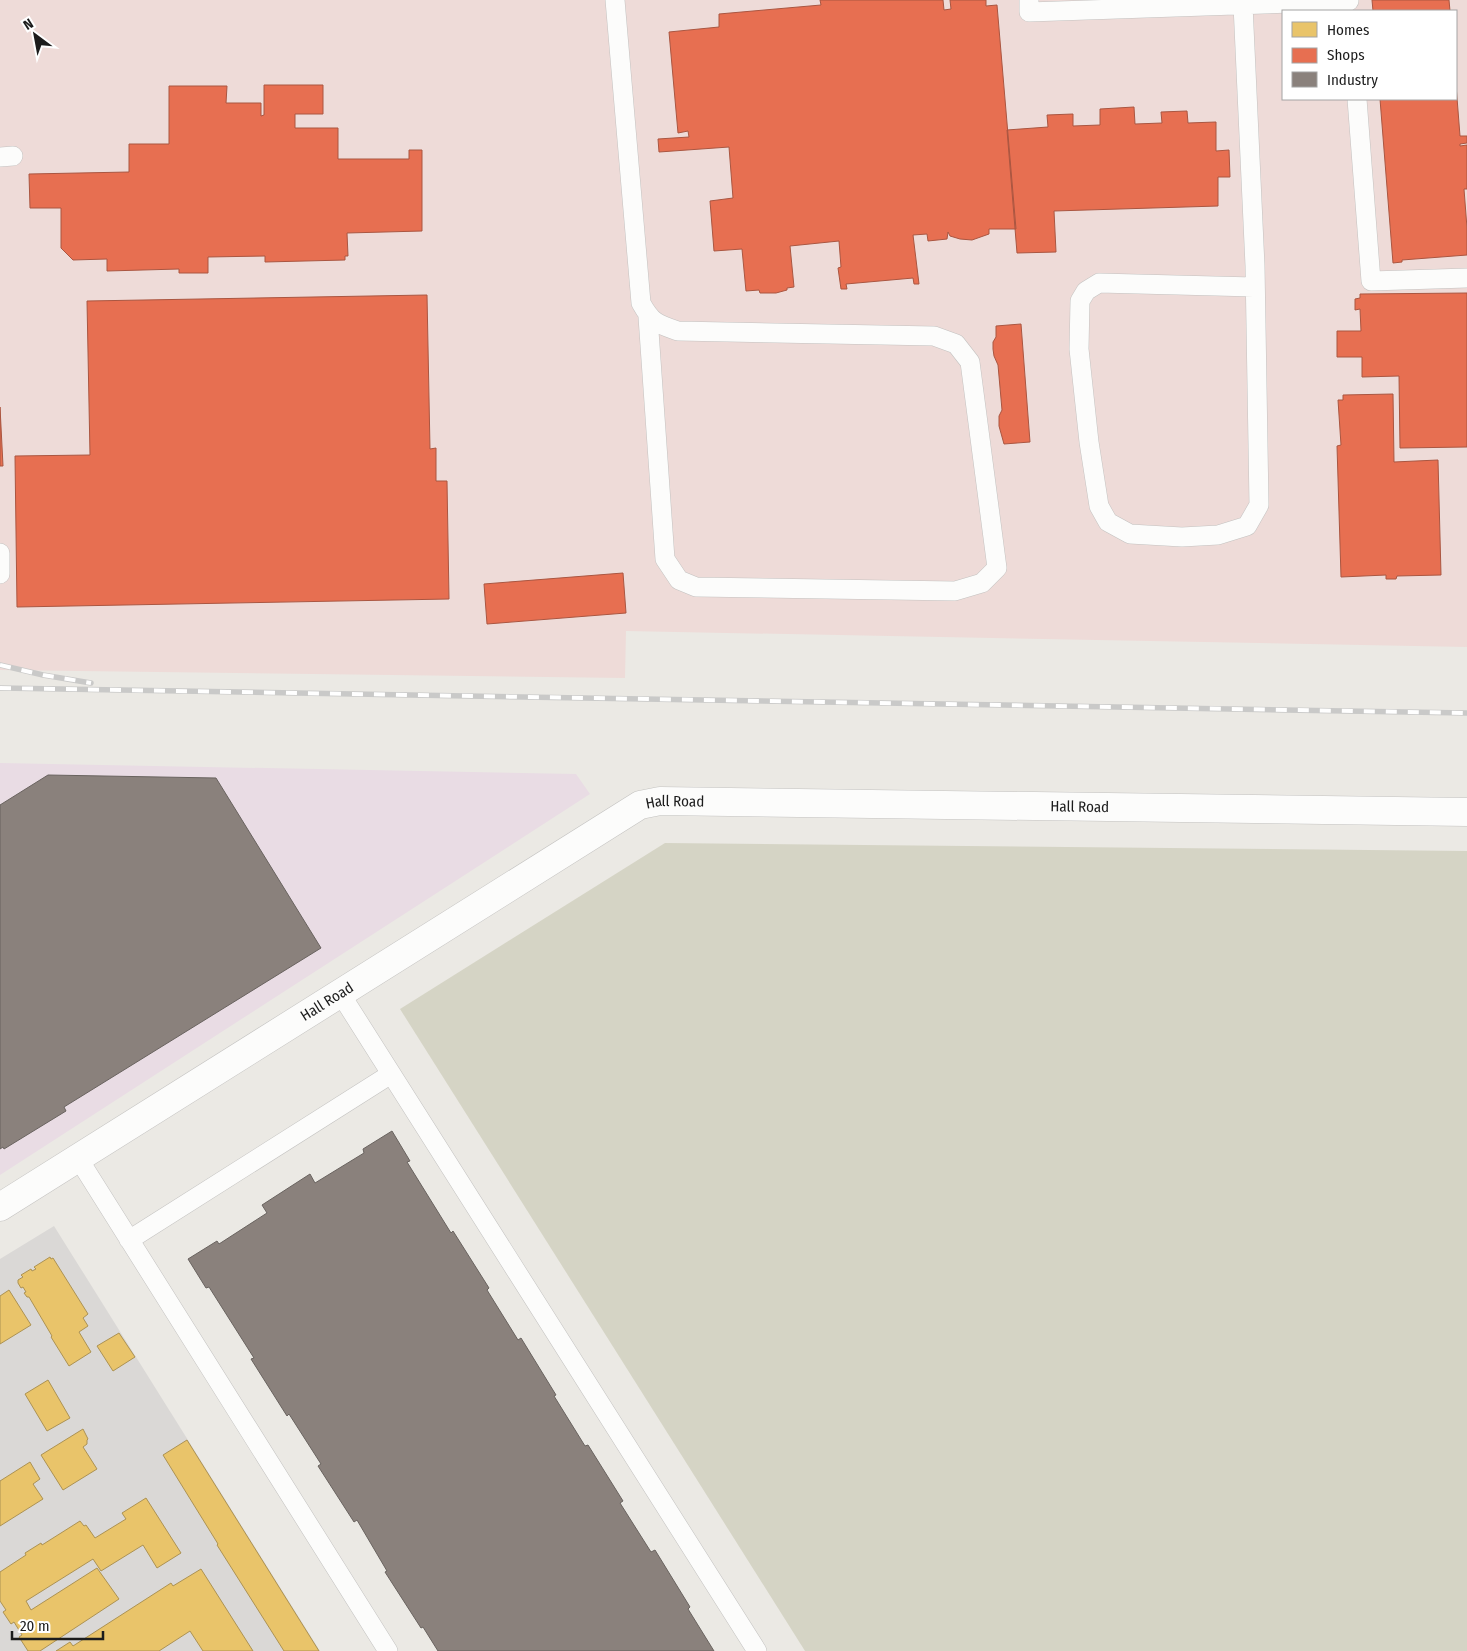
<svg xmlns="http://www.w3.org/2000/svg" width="1467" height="1651" viewBox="0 0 1467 1651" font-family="'Fira Sans Condensed',sans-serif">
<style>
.residential{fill:#dad8d6}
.commercial{fill:#eedbd8;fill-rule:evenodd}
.industrial{fill:#e9dce4}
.construction{fill:#d5d4c5}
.homes{fill:#e9c46a;stroke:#ac9253}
.shops{fill:#e76f51;stroke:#aa5641}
.industry{fill:#8a817c;stroke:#69635f}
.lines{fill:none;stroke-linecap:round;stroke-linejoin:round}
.service-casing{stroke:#c3c2c0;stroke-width:20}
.tertiary-casing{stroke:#c3c2c0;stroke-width:29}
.service{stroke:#fcfcfb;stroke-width:19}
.tertiary{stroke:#fcfcfb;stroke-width:28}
.rail-casing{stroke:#c9c9c8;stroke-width:5.5}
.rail{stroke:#fff;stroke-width:4;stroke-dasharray:11;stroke-linecap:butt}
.labels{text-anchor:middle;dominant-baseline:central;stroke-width:5;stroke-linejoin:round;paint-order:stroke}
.street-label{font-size:15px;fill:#1c1c1c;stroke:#fff}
</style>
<rect width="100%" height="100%" fill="#ebe9e4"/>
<!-- residential -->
<path class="residential" d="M54,1226L320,1651H0V1259Z"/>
<!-- commercial -->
<path class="commercial" d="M0,0H1467V647L626,631L625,678L0,670ZM1283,11H1456V99H1283Z"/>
<!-- industrial -->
<path class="industrial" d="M0,763L576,774L590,794L0,1175Z"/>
<!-- construction -->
<path class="construction" d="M665,843L1467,851V1651H805L400,1009Z"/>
<!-- homes -->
<path class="homes" d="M50,1257L51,1259L53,1258L88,1314L83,1318L88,1326L79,1332L91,1352L69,1366L51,1337L52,1336L29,1297H27L24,1293L26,1292L23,1287L21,1288L18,1283V1280L23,1277L21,1275L31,1269L32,1271L36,1269L34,1267Z
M9,1290L31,1325L0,1344V1296Z
M119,1333L135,1357L113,1371L97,1346Z
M48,1380L70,1418L47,1431L25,1394Z
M83,1429L88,1439L87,1440V1444L83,1447L97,1469L63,1490L41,1455Z
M187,1440L319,1651H284L217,1545L218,1544L163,1455Z
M30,1462L40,1479L33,1484L43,1499L0,1526V1481Z
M146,1498L181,1553L157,1568L143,1545L101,1571L93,1559L26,1601L31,1610L97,1568L119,1599L40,1651H28L19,1637L22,1635L14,1622L11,1624L3,1612L6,1610L0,1601V1572L26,1555L25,1553L41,1543L42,1545L80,1521L84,1526L86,1525L95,1538L126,1519L122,1513Z
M201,1569L253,1651H203L190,1631L159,1651H56L70,1642L73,1646L171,1583L173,1586Z"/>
<!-- shops -->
<path class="shops" d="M820,0H943L944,10L951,9L950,0H986V6L997,5L1016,229H989V234L972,240L960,239L950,236L948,232L947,239L928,241L927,234L913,235L919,284H914L913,278L846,284L847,289H841L838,268L841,267L839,241L790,246L794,287L787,288V290L776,293H760L759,290L746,291L742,249L714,251L710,201L733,198L729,147L659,152L658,139L689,137L688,131L678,133L669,32L719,27V14L821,5Z
M1372,0H1449L1450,11H1373Z
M264,85H323V114H295V128H338V159H409V150H422V231L347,233L348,256H345V260L265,262V256L208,257V273H179V269L107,271V259L73,260L61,248V208H30L29,174L129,172V144H169V86H227L226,103H261V116L264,115Z
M1456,85L1460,136H1467V143L1460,144V146L1467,145V189H1464L1467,228V255L1402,260V262L1393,263L1380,99H1456Z
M1134,107L1135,124L1162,123L1161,112L1187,111L1188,123L1216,122V151L1229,150L1230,177H1218V206L1054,211L1056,252L1017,253L1007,130L1048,127L1047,115L1073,114V126L1100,125V109Z
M1467,293V447L1400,448L1399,376L1362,377V357H1337V331H1361L1360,309L1355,310V299L1360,298V294Z
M427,295L430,449L436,448V481H447L449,599L17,607L15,456L90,455L87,301Z
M1021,324L1030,442L1004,444L999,426V416L1002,410L998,365L994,356L993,349V342L996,337V326Z
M1393,394L1394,462L1438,460L1441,575L1397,576L1396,579H1386V575L1341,577L1337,446L1341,445L1338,400H1343V395Z
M0,407L3,466H0Z
M623,573L626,613L487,624L484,584Z"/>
<!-- industry -->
<path class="industry" d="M48,775L216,778L321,948L64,1107L66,1111L4,1149L3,1147L0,1149V805Z
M392,1131L410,1161L407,1162L451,1233L453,1231L489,1288L487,1290L518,1340L521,1338L556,1395L554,1396L585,1446L588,1445L623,1501L620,1503L651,1552L655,1550L690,1607L688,1609L714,1651H438L423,1627L421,1628L385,1572L387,1571L357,1520L354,1522L318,1466L321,1464L289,1414L287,1416L251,1359L254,1358L209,1287L206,1288L188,1259L217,1241L219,1244L267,1213L262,1205L310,1174L315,1183L364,1153L363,1149Z"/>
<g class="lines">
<defs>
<path id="service" d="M615,0L641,303C652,323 657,324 678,331L934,336L956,344L970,362L997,568L982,583L955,591L696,587L679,580L665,559L648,317
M1029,0V12L1349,1
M1243,5L1255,266L1259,505L1247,526L1218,535L1182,537L1130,534L1108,522L1099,506L1089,442L1079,349L1080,301L1086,291L1099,283L1254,287
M1357,99L1371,281L1467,278
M0,157L13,156
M0,553V574
M340,993L757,1651
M78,1158L388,1651
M129,1240L391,1074"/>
<g id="tertiary">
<path id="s1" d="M0,1207L640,805L660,801L1467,812"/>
</g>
</defs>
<!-- service casing -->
<use href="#service" class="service-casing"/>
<!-- tertiary casing -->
<use href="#tertiary" class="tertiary-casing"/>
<!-- service -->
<use href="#service" class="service"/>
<!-- tertiary -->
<use href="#tertiary" class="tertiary"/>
<defs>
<path id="rail" d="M0,665L43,675L91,683
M0,688L1467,713"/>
</defs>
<!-- rail casing -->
<use href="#rail" class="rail-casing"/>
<!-- rail -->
<use href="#rail" class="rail"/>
</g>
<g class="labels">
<!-- street labels -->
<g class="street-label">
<text stroke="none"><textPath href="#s1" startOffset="791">Hall Road</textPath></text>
<text stroke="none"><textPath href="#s1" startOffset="1196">Hall Road</textPath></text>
<text stroke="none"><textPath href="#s1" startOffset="386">Hall Road</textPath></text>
</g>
</g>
<!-- legend -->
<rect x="1282" y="10" width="175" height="90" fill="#ffffff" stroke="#a4a4a4"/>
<rect x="1292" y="22" width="25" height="15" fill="#e9c46a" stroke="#a4a4a4"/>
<text x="1327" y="35" font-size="15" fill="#1c1c1c">Homes</text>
<rect x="1292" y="48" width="25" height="15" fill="#e76f51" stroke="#a4a4a4"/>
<text x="1327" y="60" font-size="15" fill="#1c1c1c">Shops</text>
<rect x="1292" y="72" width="25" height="15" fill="#8a817c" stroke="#a4a4a4"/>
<text x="1327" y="85" font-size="15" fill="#1c1c1c">Industry</text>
<!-- north arrow -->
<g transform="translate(35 35) rotate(328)" stroke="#ffffff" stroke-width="4" paint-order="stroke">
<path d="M0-4L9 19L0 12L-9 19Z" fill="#1c1c1c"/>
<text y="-8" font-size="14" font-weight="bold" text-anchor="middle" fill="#1c1c1c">N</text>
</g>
<!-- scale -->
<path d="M12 1631v8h91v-8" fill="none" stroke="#1c1c1c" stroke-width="2.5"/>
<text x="20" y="1631" font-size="15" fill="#1c1c1c" stroke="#ffffff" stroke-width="4" paint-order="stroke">20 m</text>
</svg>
